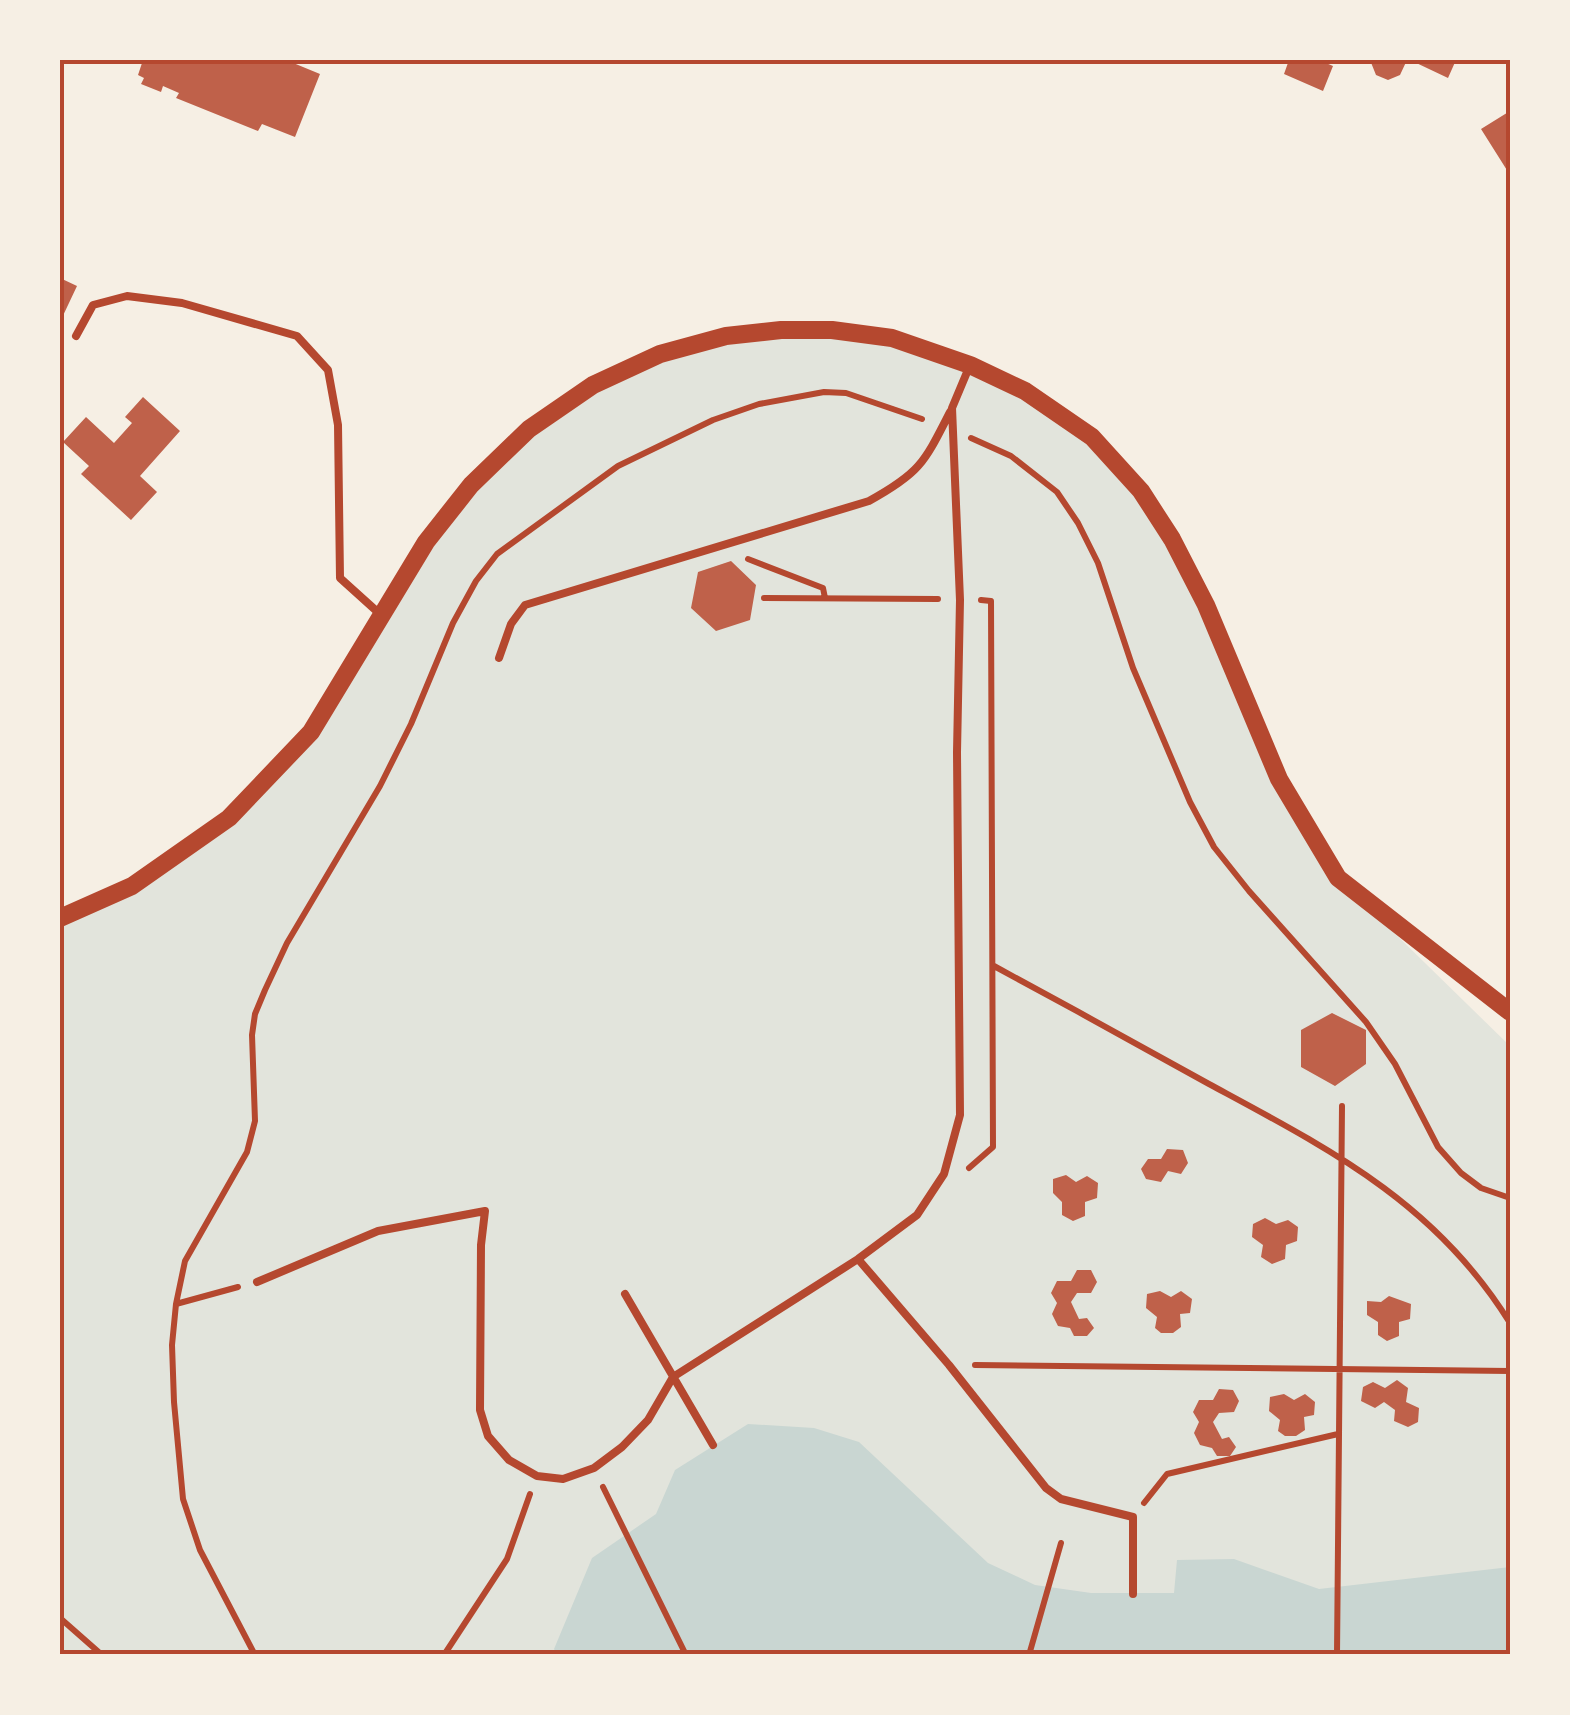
<svg xmlns="http://www.w3.org/2000/svg" width="1570" height="1715" viewBox="0 0 1570 1715" font-family="Lato,sans-serif">
<style>
.green{fill:#e2e4dc}
.water{fill:#c9d6d2}
.building{fill:#bf614a}
.lines{fill:none;stroke-linecap:round;stroke-linejoin:round}
.path{stroke:#b5482f;stroke-width:6}
.service{stroke:#b5482f;stroke-width:8}
.tertiary{stroke:#b5482f;stroke-width:18}
.neatline{fill:none;stroke:#b5482f;stroke-width:4}
</style>
<rect width="100%" height="100%" fill="#f6efe4"/>
<!-- green -->
<path class="green" d="M832,330L970,365L1092,437L1172,539L1279,779L1338,878L1510,1046V1655H60V918L132,886L229,818L311,732L426,542L529,429L660,354Z"/>
<!-- water -->
<path class="water" d="M748,1424L814,1428L859,1442L988,1563L1035,1585L1091,1593H1174L1177,1560L1234,1559L1319,1589L1510,1567V1655H557L554,1649L592,1558L656,1514L675,1470Z"/>
<!-- building -->
<path class="building" d="M143,60H286L320,74L295,137L262,124L258,131L176,98L179,93L163,86L161,92L141,84L144,78L138,75Z
M1289,60H1319L1333,66L1323,91L1284,74Z
M1370,60H1407L1400,75L1388,80L1376,75Z
M1410,60H1456L1448,78Z
M1510,111V175L1481,129Z
M60,278L77,286L60,322Z
M143,397L180,431L140,476L157,492L131,520L81,474L89,466L63,442L86,417L114,443L132,423L125,417Z
M731,561L756,585L750,620L716,631L691,608L698,572Z
M1332,1013L1366,1030V1064L1335,1086L1301,1067V1030Z
M1167,1149L1183,1150L1188,1163L1181,1174L1168,1171L1161,1182L1146,1179L1141,1169L1148,1159H1161Z
M1066,1175L1076,1182L1087,1176L1098,1183L1097,1198L1085,1202V1216L1073,1221L1062,1215V1202L1053,1193V1179Z
M1265,1218L1276,1224L1288,1220L1298,1227L1297,1241L1286,1245L1285,1259L1272,1264L1261,1257L1263,1245L1252,1237L1253,1224Z
M1077,1270H1091L1097,1282L1091,1293H1077L1071,1302L1079,1319L1087,1318L1094,1328L1087,1336H1074L1070,1328L1058,1326L1052,1314L1057,1303L1051,1293L1057,1281H1071Z
M1160,1291L1171,1297L1181,1291L1192,1299L1190,1313L1180,1314L1181,1327L1173,1333H1161L1155,1328L1157,1317L1146,1308L1147,1294Z
M1389,1296L1411,1304L1410,1319L1399,1322V1336L1387,1341L1378,1335V1322L1367,1315V1301L1381,1302Z
M1397,1380L1408,1388L1406,1402L1419,1408L1418,1422L1408,1427L1394,1421L1395,1410L1384,1402L1375,1408L1361,1401L1363,1387L1373,1382L1385,1388Z
M1219,1389L1233,1390L1239,1401L1234,1412L1219,1413L1213,1422L1222,1439L1229,1437L1236,1447L1230,1456H1217L1212,1448L1200,1445L1194,1433L1199,1422L1193,1412L1199,1400H1213Z
M1284,1394L1294,1400L1305,1394L1315,1402L1314,1415L1304,1417L1305,1430L1296,1436H1285L1278,1431L1280,1420L1269,1411L1270,1397Z"/>
<g class="lines">
<!-- path -->
<path class="path" d="M971,438L1011,456L1057,492L1078,523L1098,563L1133,668L1190,802L1214,847L1249,891L1366,1022L1395,1064L1438,1147L1461,1173L1481,1188L1510,1198
M748,559L823,588L825,598
M764,598L938,599
M994,966C1066,1005 1137,1044 1209,1084C1329,1149 1435,1202 1510,1323
M969,1168L993,1147L991,601L981,600
M176,1304L238,1287
M975,1365L1510,1371
M603,1487L686,1655
M1144,1503L1167,1474L1338,1434
M60,1618L102,1655
M255,1655L200,1550L183,1499L174,1402L172,1345L176,1304L185,1261L247,1152L255,1121L252,1035L255,1014L265,990L287,943L380,786L411,724L453,623L476,581L497,554L618,466L713,420L759,404L824,392L846,393L922,419
M444,1655L507,1559L530,1494
M1029,1655L1061,1543
M1337,1655L1342,1106"/>
<!-- service -->
<path class="service" d="M76,336L93,305L127,296L182,303L297,336L328,370L338,425L340,578L381,615
M499,658L511,624L525,605L869,501C920,473 924,463 950,412
M858,1259L949,1365L1046,1488L1061,1499L1133,1517V1594
M257,1282L378,1231L485,1211L481,1245L480,1410L488,1436L509,1460L537,1476L563,1479L594,1468L622,1447L648,1420L673,1377L858,1259L917,1215L944,1174L960,1115L957,752L960,600L952,408L970,365
M625,1294L713,1445"/>
<!-- tertiary -->
<path class="tertiary" d="M60,918L132,886L229,818L311,732L426,542L471,485L529,429L593,385L660,354L726,336L781,330H832L892,338L970,365L1025,391L1092,437L1141,491L1172,539L1206,605L1279,779L1338,878L1510,1012"/>
</g>
<!-- border -->
<rect width="1570" height="1715" fill="none" stroke="#f6efe4" stroke-width="125"/>
<rect x="62" y="62" width="1446" height="1590" class="neatline"/>
</svg>
